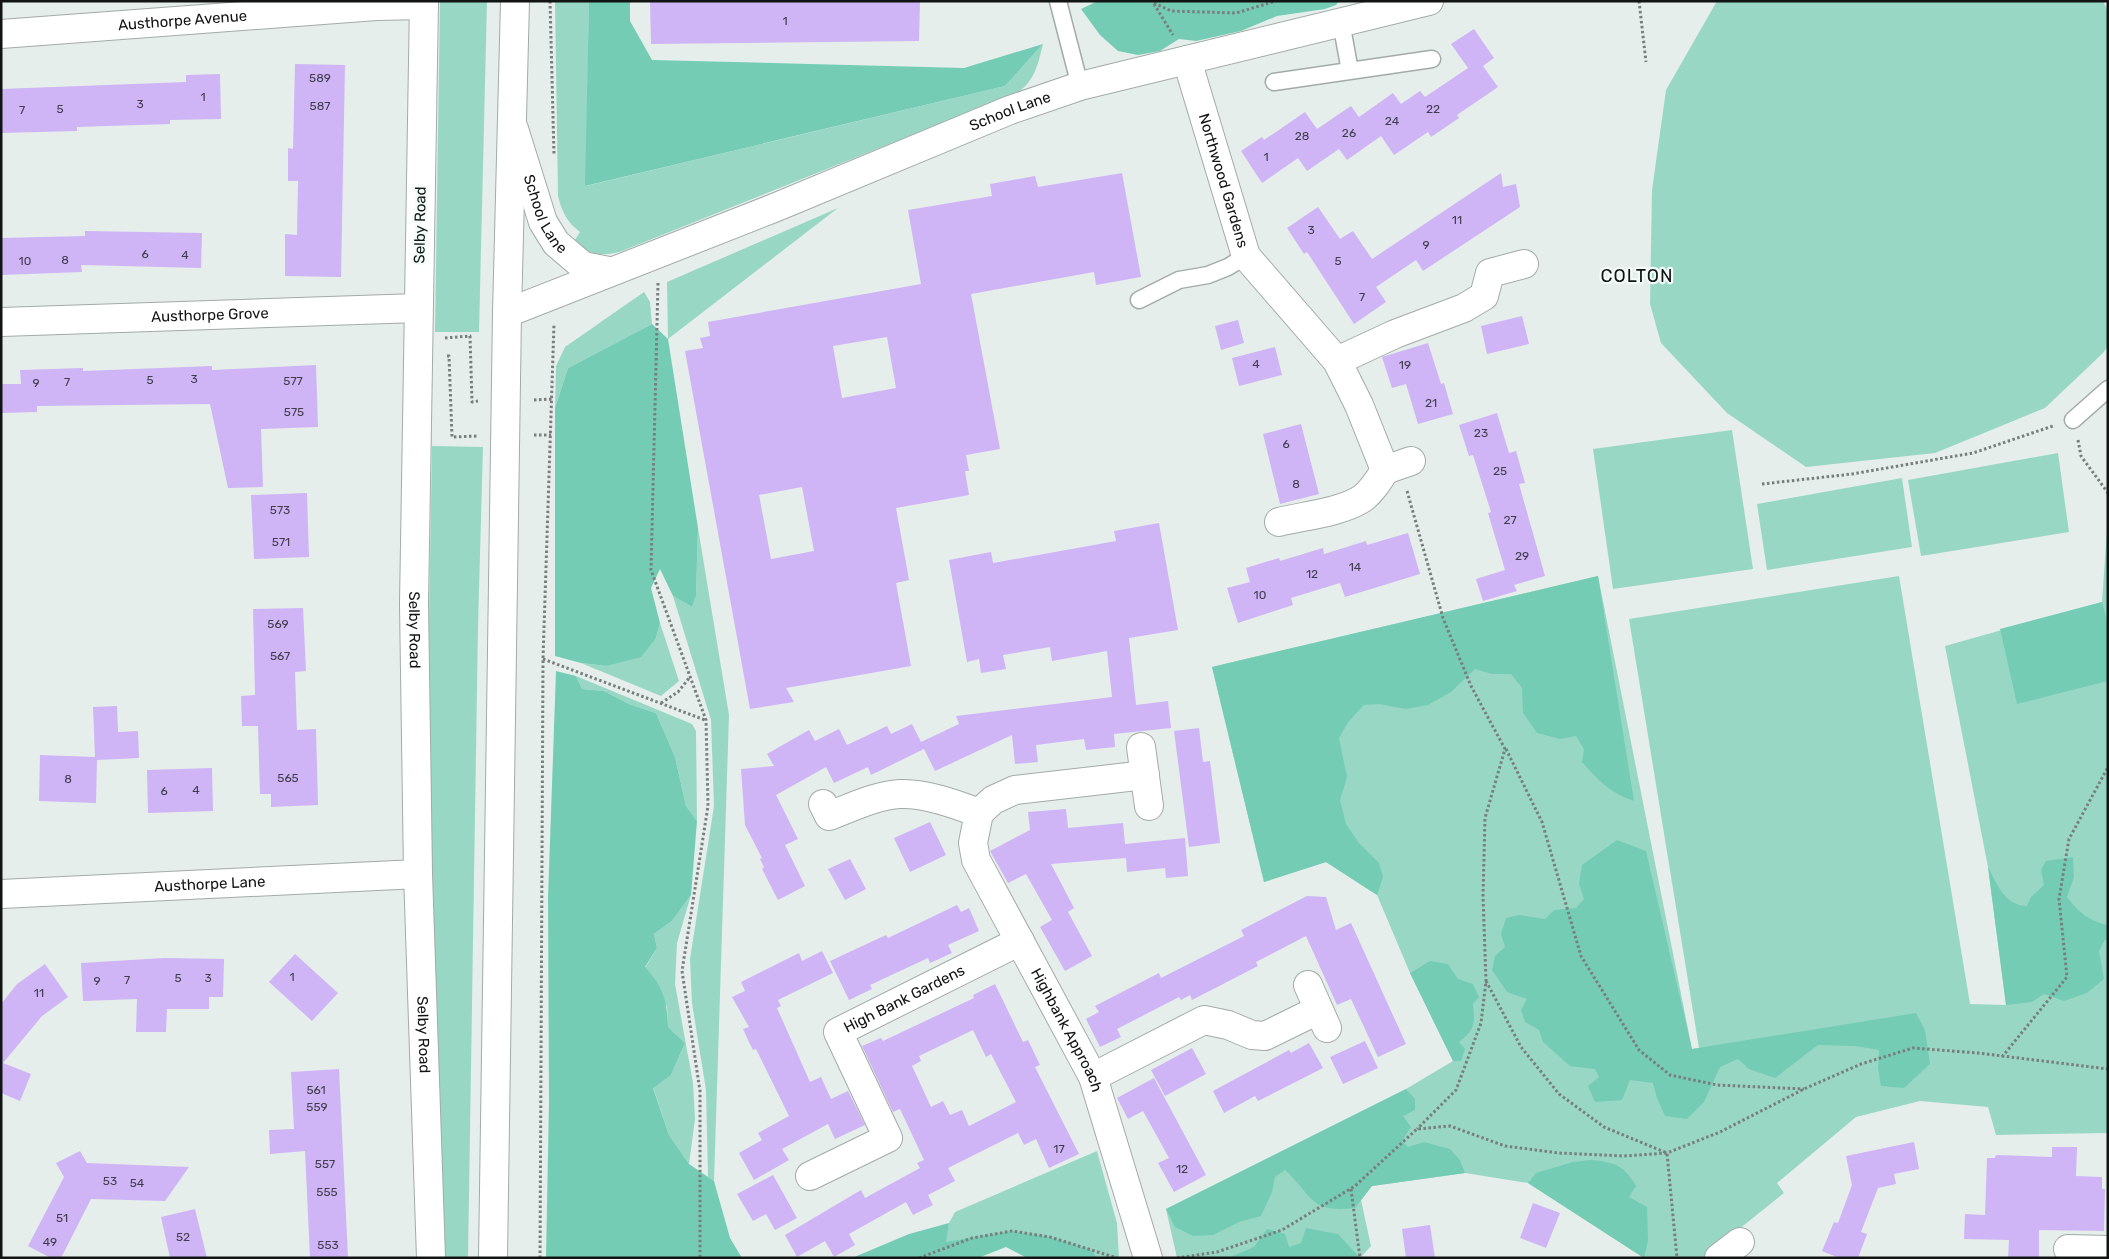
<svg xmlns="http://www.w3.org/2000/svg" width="2109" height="1259" viewBox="0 0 2109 1259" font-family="Rubik,sans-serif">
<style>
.green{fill:#99d7c5}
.forest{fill:#74ccb5}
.building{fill:#cfb5f5;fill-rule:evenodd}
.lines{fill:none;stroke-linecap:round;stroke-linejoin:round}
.lane-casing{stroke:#a3aba9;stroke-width:19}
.street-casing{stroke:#a3aba9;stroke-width:30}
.secondary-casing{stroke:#a3aba9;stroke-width:30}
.path{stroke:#787e7c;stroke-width:3;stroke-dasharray:2.5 2.5;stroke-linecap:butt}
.lane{stroke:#fff;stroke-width:16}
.street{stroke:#fff;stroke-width:28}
.secondary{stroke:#fff;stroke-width:28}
.labels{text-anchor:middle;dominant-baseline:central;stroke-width:4.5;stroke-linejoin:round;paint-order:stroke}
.number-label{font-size:12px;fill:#403c4c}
.street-label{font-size:15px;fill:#111413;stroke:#f2fbf8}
.quarter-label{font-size:18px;letter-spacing:1px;fill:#111413;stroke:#f2fbf8}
</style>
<rect width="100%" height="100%" fill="#e5eeeb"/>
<!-- green -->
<path class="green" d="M440,1H487L479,332H435Z
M555,1H589L586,186L1005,86L1043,44C1038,64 1035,81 1017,93L622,251C602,257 589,255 573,243L580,232C567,222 562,212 558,196Z
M1717,1H2103L2108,12V346L2103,353L2045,408L1935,453L1806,467L1727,413L1661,343L1650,304L1652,190L1666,90Z
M838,208L668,339L667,282Z
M644,292L650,302L652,324L568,368L555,408L556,366L565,347Z
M1732,430L1753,569L1613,589L1593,449Z
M432,446L483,447L478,626L468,1258H442L431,873L429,622Z
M2058,453L2069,532L1921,556L1908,480Z
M1902,478L1912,547L1767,570L1757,504Z
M2108,516V1133L1996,1135L1988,1107L1920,1101L1856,1117L1777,1183L1784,1193L1703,1258H1644L1528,1183L1465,1173L1372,1186L1361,1200L1371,1246L1360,1258H1177L1166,1209L1406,1089L1453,1061L1410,973L1377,895L1326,862L1264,882L1212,667L1598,576L1692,1049L1699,1048L1629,619L1899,576L1970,1004L2006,1005L1988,867L1945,646L2102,602Z
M698,528L729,715L714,1181L708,1177L706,1090L692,1003L690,959L714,806L711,720L673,596L692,607L696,596Z
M660,623L679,681L661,696L581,663L606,666L656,638Z
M576,676L692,724L696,731L697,821L686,806L675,757L656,713L629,704L604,691L582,689Z
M691,895L677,943L675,984L693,1083L695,1119L689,1164L669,1135L653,1087L671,1075L685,1043L668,1027L667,1007L645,968L657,948L654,934L672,921Z
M1097,1151L1117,1223L1119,1258H1097L1092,1250L945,1242L949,1223L955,1212Z"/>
<!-- forest -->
<path class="forest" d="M589,1H630V21L652,60L964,68L1043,44L1005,86L585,186Z
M1098,1H1339L1336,5L1325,9L1277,16L1241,31L1196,41L1179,39L1160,51L1138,55L1118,51L1100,35L1081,9Z
M652,324L668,339L698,528L696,596L692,607L673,596L660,569L651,588L660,623L656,638L641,657L606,666L581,663L555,656V408L568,368Z
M1598,576L1634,801C1611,794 1597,779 1582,762L1584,749L1576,736L1560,739L1537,733L1523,713L1522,688L1511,674H1492L1475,669L1451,692L1428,705L1406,709L1379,704L1364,705L1349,721L1339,738L1347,777L1340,800L1346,824L1359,843L1379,863L1383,877L1377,895L1326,862L1264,882L1212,667Z
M2102,602L2108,624V681L2017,704L2000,629Z
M556,671L576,676L582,689L604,691L629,704L656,713L675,757L686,806L697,821L691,895L672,921L654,934L657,948L645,967C663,987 667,999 668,1027L685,1043L671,1075L653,1088L669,1135L689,1164L714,1181L730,1238L742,1258H546L549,1101L548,898Z
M1617,840L1646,851L1692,1049L1916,1013L1925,1030L1930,1064L1904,1088L1881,1086L1878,1068L1879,1050L1855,1046L1818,1045L1775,1078L1749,1069L1738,1059L1720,1067L1704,1102L1687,1119L1665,1116L1657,1098L1653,1083L1630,1080L1622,1100L1595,1102L1588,1086L1599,1077L1595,1069L1570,1066L1543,1042L1539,1030L1525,1022L1521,1010L1527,999L1507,992L1492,970L1495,956L1505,947L1501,934L1506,918L1519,915L1545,919L1554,910L1576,908L1584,899L1579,884L1582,865Z
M2073,857L2074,877L2067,897C2079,912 2088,921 2108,925V940H2105L2099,951L2104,979L2087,993L2064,1001L2044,994L2032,1002L2006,1005L1988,867C1997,884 2005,906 2027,906L2031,897L2044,885L2041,870L2046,861Z
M1430,961L1448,964L1458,979L1473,984L1479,997L1473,1004C1475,1023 1475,1030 1459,1042L1465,1049L1461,1061H1453L1410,973Z
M1406,1089L1415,1099V1110L1403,1116L1411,1127L1402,1141L1408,1147L1424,1142L1450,1149L1460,1160L1465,1173L1372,1186L1355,1208C1309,1213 1314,1197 1285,1170L1275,1177L1272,1192L1261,1216L1239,1222L1213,1235L1193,1236L1175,1227L1166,1209Z
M1591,1160C1614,1162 1624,1165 1636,1186L1629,1197L1647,1207L1648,1241L1644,1258L1528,1183L1536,1173L1573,1162Z
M949,1223L946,1242L1012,1231L1050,1237L1092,1250L1097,1258H1027L1006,1247L978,1258H852L909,1234Z
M1306,1228L1338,1234L1360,1258H1228L1254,1247L1267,1229L1285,1234L1289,1247L1301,1243Z"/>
<!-- building -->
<path class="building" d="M650,1H920L919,41L651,44Z
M1474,29L1494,58L1483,66L1498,87L1457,115L1459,118L1431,137L1428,132L1394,155L1381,136L1347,160L1339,149L1307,171L1298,158L1262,183L1241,151L1262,137L1264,140L1305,112L1317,129L1351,106L1359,117L1393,93L1401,104L1420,91L1425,97L1468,68L1451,44Z
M295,64L345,65L341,277L285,276V234L297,235L298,181H288V148L293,149Z
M220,74L221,119L170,120V124L77,127V131L1,133V89L186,82V75Z
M1122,173L1141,277L1096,285L1094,272L971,294L1000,449L966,455L969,471H965L969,495L896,508L909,580L896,583L911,666L786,688L794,702L750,709L685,351L703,348L700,338L710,336L708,322L921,284L908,210L992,196L990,184L1035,176L1038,187ZM887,337L896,388L842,398L833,346ZM802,487L814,551L771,559L759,495Z
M1501,173L1503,187L1516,184L1520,207L1423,271L1416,260L1376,287L1386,302L1354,324L1307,252L1304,254L1287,228L1318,207L1340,239L1353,231L1372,259Z
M85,231L202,233L201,268L81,265L82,272L1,275V238L85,236Z
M1522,316L1529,344L1487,354L1481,326Z
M1238,320L1244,343L1221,350L1215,326Z
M1428,343L1441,384L1444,383L1453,414L1418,424L1406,384L1392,388L1382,357Z
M1275,347L1282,375L1239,386L1232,358Z
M316,365L318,427L261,429L263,487L228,488L210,404L37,406V412L1,413V384H21L20,370L83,368V371L212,366V370Z
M1497,413L1509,453L1516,451L1525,483L1519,484L1545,576L1514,585L1517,591L1483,601L1476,579L1505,570L1488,513L1491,512L1473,455L1469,456L1459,425Z
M1301,424L1319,494L1280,504L1263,434Z
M307,493L309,557L254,559L251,495Z
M1159,523L1178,630L1129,638L1136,705L1168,701L1171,728L1114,734L1115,747L1086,750L1084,739L1036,745L1038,762L1015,764L1012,735L935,771L924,749L871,775L868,767L834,783L826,767L776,795L798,839L785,845L805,886L778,900L762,869L764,867L760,859L762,858L745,825L741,769L774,766L767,754L809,730L815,741L839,729L847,745L887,726L891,734L912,724L921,742L959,724L956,716L1112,697L1107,651L1052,661L1050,647L1003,655L1006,669L981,673L979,659L967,662L949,560L991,552L993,563L1116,541L1114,531Z
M1408,533L1420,574L1345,597L1340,583L1291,598L1293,605L1238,623L1227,588L1250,582L1246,568L1279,558L1280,561L1323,548L1324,554L1366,541L1367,545Z
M303,608L306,671L295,672L297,730L316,729L318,805L271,807V794H260L258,726H242L241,696L255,695L253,609Z
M117,706L118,732L138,731L139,758L97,760L96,803L39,801L40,755L95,757L93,707Z
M1199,728L1203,762L1210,761L1220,843L1189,847L1174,731Z
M212,768L213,811L148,813L147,770Z
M1066,809L1068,828L1123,823L1125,844L1185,838L1188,876L1166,878L1165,868L1127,872L1126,858L1051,864L1074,908L1068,912L1092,956L1065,971L1040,927L1052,920L1026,874L1008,883L990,851L1030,830L1028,812Z
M930,822L946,855L910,872L894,838Z
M850,859L866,889L845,900L828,869Z
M1307,896L1326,897L1336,930L1351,923L1406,1044L1378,1057L1351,999L1337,1005L1306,936L1256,962L1258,966L1192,1000L1190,995L1181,1000L1179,997L1117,1029L1121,1037L1100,1047L1086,1019L1099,1012L1095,1006L1159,973L1161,978L1244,936L1241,930Z
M957,905L961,912L969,908L979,931L948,945L952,953L930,963L928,958L870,985L872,989L849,1000L830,961L886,935L888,938Z
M822,951L833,973L778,1000L781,1006L777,1008L810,1082L821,1077L831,1099L848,1091L865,1125L835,1139L828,1124L782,1149L789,1160L754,1180L739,1153L762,1140L758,1133L789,1116L756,1049L753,1050L748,1040L743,1029L749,1027L732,997L745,991L741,982L799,953L802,961Z
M295,954L338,993L312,1021L269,982Z
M164,958L224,959L223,997H209V1009H167L166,1032H136L137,999L83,1001L81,963Z
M45,964L68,997L42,1016L3,1063L31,1074L20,1101L1,1093V1004L17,984Z
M995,984L1023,1042L1028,1040L1040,1065L1035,1067L1079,1154L1049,1168L1036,1139L1024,1145L1018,1133L948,1168L955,1181L928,1195L933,1205L913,1215L906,1202L849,1234L855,1245L834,1257L825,1241L797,1257L785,1235L861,1190L865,1198L920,1168L917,1163L924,1160L900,1109L893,1112L862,1046L881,1038L883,1041L974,998L973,995ZM973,1030L986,1057L991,1054L1016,1102L969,1126L962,1110L950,1115L943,1101L931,1107L912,1066L921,1061L919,1056Z
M1365,1041L1378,1068L1343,1084L1330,1057Z
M1309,1043L1323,1068L1258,1101L1255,1096L1224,1113L1213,1091L1289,1050L1291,1053Z
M1192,1048L1206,1074L1165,1096L1151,1070Z
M339,1069L348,1258H310L305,1151L270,1154L269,1130L294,1129L291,1072Z
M1154,1078L1206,1175L1174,1192L1158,1163L1169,1158L1143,1111L1128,1119L1117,1098Z
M1914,1142L1919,1169L1894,1174L1896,1184L1878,1188L1861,1232L1867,1234L1858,1258H1839L1822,1251L1834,1222L1838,1223L1852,1185L1846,1156Z
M2052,1147H2077L2076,1176L2102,1177V1189H2105L2104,1231L2039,1230V1258H2008L2009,1240L1964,1239L1965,1214L1985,1215L1987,1158H1995L1996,1155L2052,1157Z
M80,1151L87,1163L189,1167L165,1201L91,1199L61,1258H51L28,1246L64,1177L56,1163Z
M773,1175L797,1218L775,1230L766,1214L753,1221L737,1194Z
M1533,1203L1560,1213L1546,1248L1520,1238Z
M195,1209L207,1258H170L161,1217Z
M1430,1225L1435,1258H1406L1402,1229Z"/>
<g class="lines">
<defs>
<path id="lane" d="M1058,1L1080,86
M1341,22L1350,71
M1274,82L1432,59
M1139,300L1179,280L1208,275L1228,267L1246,256
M2073,420L2108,389"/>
<g id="street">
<path id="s1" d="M1,34L376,6L424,5"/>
<path id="s2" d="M1187,60L1246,256L1337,361L1359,405L1385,470L1411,461"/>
<path id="s3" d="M514,129L543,222L556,243L583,266L609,271"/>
<path id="s4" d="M507,313L774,208L1010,110L1080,86L1429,1"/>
<path id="s5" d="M1,322L418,308"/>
<path d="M1337,361L1395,334L1464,308L1484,296L1490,273L1524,264"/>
<path d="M1279,522C1303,516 1343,512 1363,498C1373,490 1379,480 1385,470"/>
<path d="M1141,747L1149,806"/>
<path id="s6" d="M1145,775L1015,790L993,800L979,813L973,843L976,860L1093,1077L1148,1258"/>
<path d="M823,804L829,816C850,808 877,795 900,794C925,793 955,804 979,813"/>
<path id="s7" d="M1,894L418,874"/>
<path d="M1308,985L1327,1028"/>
<path d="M1093,1077L1204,1020L1228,1025L1252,1035L1265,1036L1318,1010"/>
<path id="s8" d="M810,1176L888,1138L838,1032L1020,941"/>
<path d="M2068,1249L2108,1250"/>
<path d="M1719,1258L1740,1242"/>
</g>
<g id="secondary">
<path id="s9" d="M424,1L414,604L418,874L431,1258"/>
<path d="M493,1258L507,313L515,1"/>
</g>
</defs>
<!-- lane casing -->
<use href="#lane" class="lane-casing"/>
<!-- street casing -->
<use href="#street" class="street-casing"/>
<!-- secondary casing -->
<use href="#secondary" class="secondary-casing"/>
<!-- path -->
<path class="path" d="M550,1L554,155
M1639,1L1646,62
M1154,3L1171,11L1236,13L1276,1
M1154,4L1173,35
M658,283L651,570L706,720L708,806L682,971L700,1091V1258
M445,338L470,336L472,402L478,401
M447,356H449L452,437L478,436
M534,400L552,399
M534,435H551
M2078,440L2081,456L2108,493
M1762,484L1852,474L1973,453L2053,426
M1407,491L1443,618L1471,686L1505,749L1485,818L1483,896L1486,981L1481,1023L1456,1090L1417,1129
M543,659L705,720
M661,703L678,692L690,677
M1506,749L1542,822L1581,956L1639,1050L1670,1075L1717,1085L1804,1089
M1486,981L1521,1047L1559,1094L1604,1127L1667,1153L1677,1258
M2002,1057L2067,977L2059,899L2069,839L2108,767
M1351,1189L1360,1258
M540,1258L543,659L554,324
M919,1258L972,1238L1012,1231L1050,1237L1117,1258
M1177,1258L1217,1252L1282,1230L1355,1186L1417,1129L1450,1126L1505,1146L1559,1153L1624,1156L1667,1153L1720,1132L1804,1089L1861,1064L1913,1048L1978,1053L2108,1069"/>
<!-- lane -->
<use href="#lane" class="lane"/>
<!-- street -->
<use href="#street" class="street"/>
<!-- secondary -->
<use href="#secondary" class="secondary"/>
</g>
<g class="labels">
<!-- number labels -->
<g class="number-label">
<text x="785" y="21">1</text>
<text x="320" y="78">589</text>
<text x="203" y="97">1</text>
<text x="140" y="104">3</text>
<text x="320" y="106">587</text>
<text x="60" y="109">5</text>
<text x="1433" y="109">22</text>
<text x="22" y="110">7</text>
<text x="1392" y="121">24</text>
<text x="1349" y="133">26</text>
<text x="1302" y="136">28</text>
<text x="1266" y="157">1</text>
<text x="1457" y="220">11</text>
<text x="1311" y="230">3</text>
<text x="1426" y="245">9</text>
<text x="145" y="254">6</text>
<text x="185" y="255">4</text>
<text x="65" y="260">8</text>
<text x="25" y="261">10</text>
<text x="1338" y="261">5</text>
<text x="1362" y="297">7</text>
<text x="1256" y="364">4</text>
<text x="1405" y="365">19</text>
<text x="194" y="379">3</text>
<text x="150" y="380">5</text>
<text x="293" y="381">577</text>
<text x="67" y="382">7</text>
<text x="36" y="383">9</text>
<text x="1431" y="403">21</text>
<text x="294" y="412">575</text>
<text x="1481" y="433">23</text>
<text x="1286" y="444">6</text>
<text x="1500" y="471">25</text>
<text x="1296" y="484">8</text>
<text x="280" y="510">573</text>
<text x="1510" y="520">27</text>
<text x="281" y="542">571</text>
<text x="1522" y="556">29</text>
<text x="1355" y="567">14</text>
<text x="1312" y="574">12</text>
<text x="1260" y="595">10</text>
<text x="278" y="624">569</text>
<text x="280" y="656">567</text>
<text x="288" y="778">565</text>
<text x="68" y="779">8</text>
<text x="196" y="790">4</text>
<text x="164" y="791">6</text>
<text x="292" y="977">1</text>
<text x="178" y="978">5</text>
<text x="208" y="978">3</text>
<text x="127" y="980">7</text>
<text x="97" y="981">9</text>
<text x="39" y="993">11</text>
<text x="316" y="1090">561</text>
<text x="317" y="1107">559</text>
<text x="1059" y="1149">17</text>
<text x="325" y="1164">557</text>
<text x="1182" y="1169">12</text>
<text x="110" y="1181">53</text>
<text x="137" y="1183">54</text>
<text x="327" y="1192">555</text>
<text x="62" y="1218">51</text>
<text x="183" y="1237">52</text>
<text x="50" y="1242">49</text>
<text x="328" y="1245">553</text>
</g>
<!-- street labels -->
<g class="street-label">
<text stroke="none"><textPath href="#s1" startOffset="182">Austhorpe Avenue</textPath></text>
<text stroke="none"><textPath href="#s4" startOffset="542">School Lane</textPath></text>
<text stroke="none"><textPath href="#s2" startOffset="126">Northwood Gardens</textPath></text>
<text stroke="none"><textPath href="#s3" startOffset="91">School Lane</textPath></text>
<text transform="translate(420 225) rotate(-89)">Selby Road</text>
<text stroke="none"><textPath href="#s5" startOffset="209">Austhorpe Grove</textPath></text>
<text stroke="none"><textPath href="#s9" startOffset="629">Selby Road</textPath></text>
<text stroke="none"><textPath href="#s7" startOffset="209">Austhorpe Lane</textPath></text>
<text stroke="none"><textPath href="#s8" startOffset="278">High Bank Gardens</textPath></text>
<text stroke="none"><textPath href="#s6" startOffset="415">Highbank Approach</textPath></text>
<text stroke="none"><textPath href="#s9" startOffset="1034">Selby Road</textPath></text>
</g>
<!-- quarter labels -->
<g class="quarter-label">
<text x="1637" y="276">COLTON</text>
</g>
</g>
<!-- border -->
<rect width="2109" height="1259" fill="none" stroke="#111413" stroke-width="5"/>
</svg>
